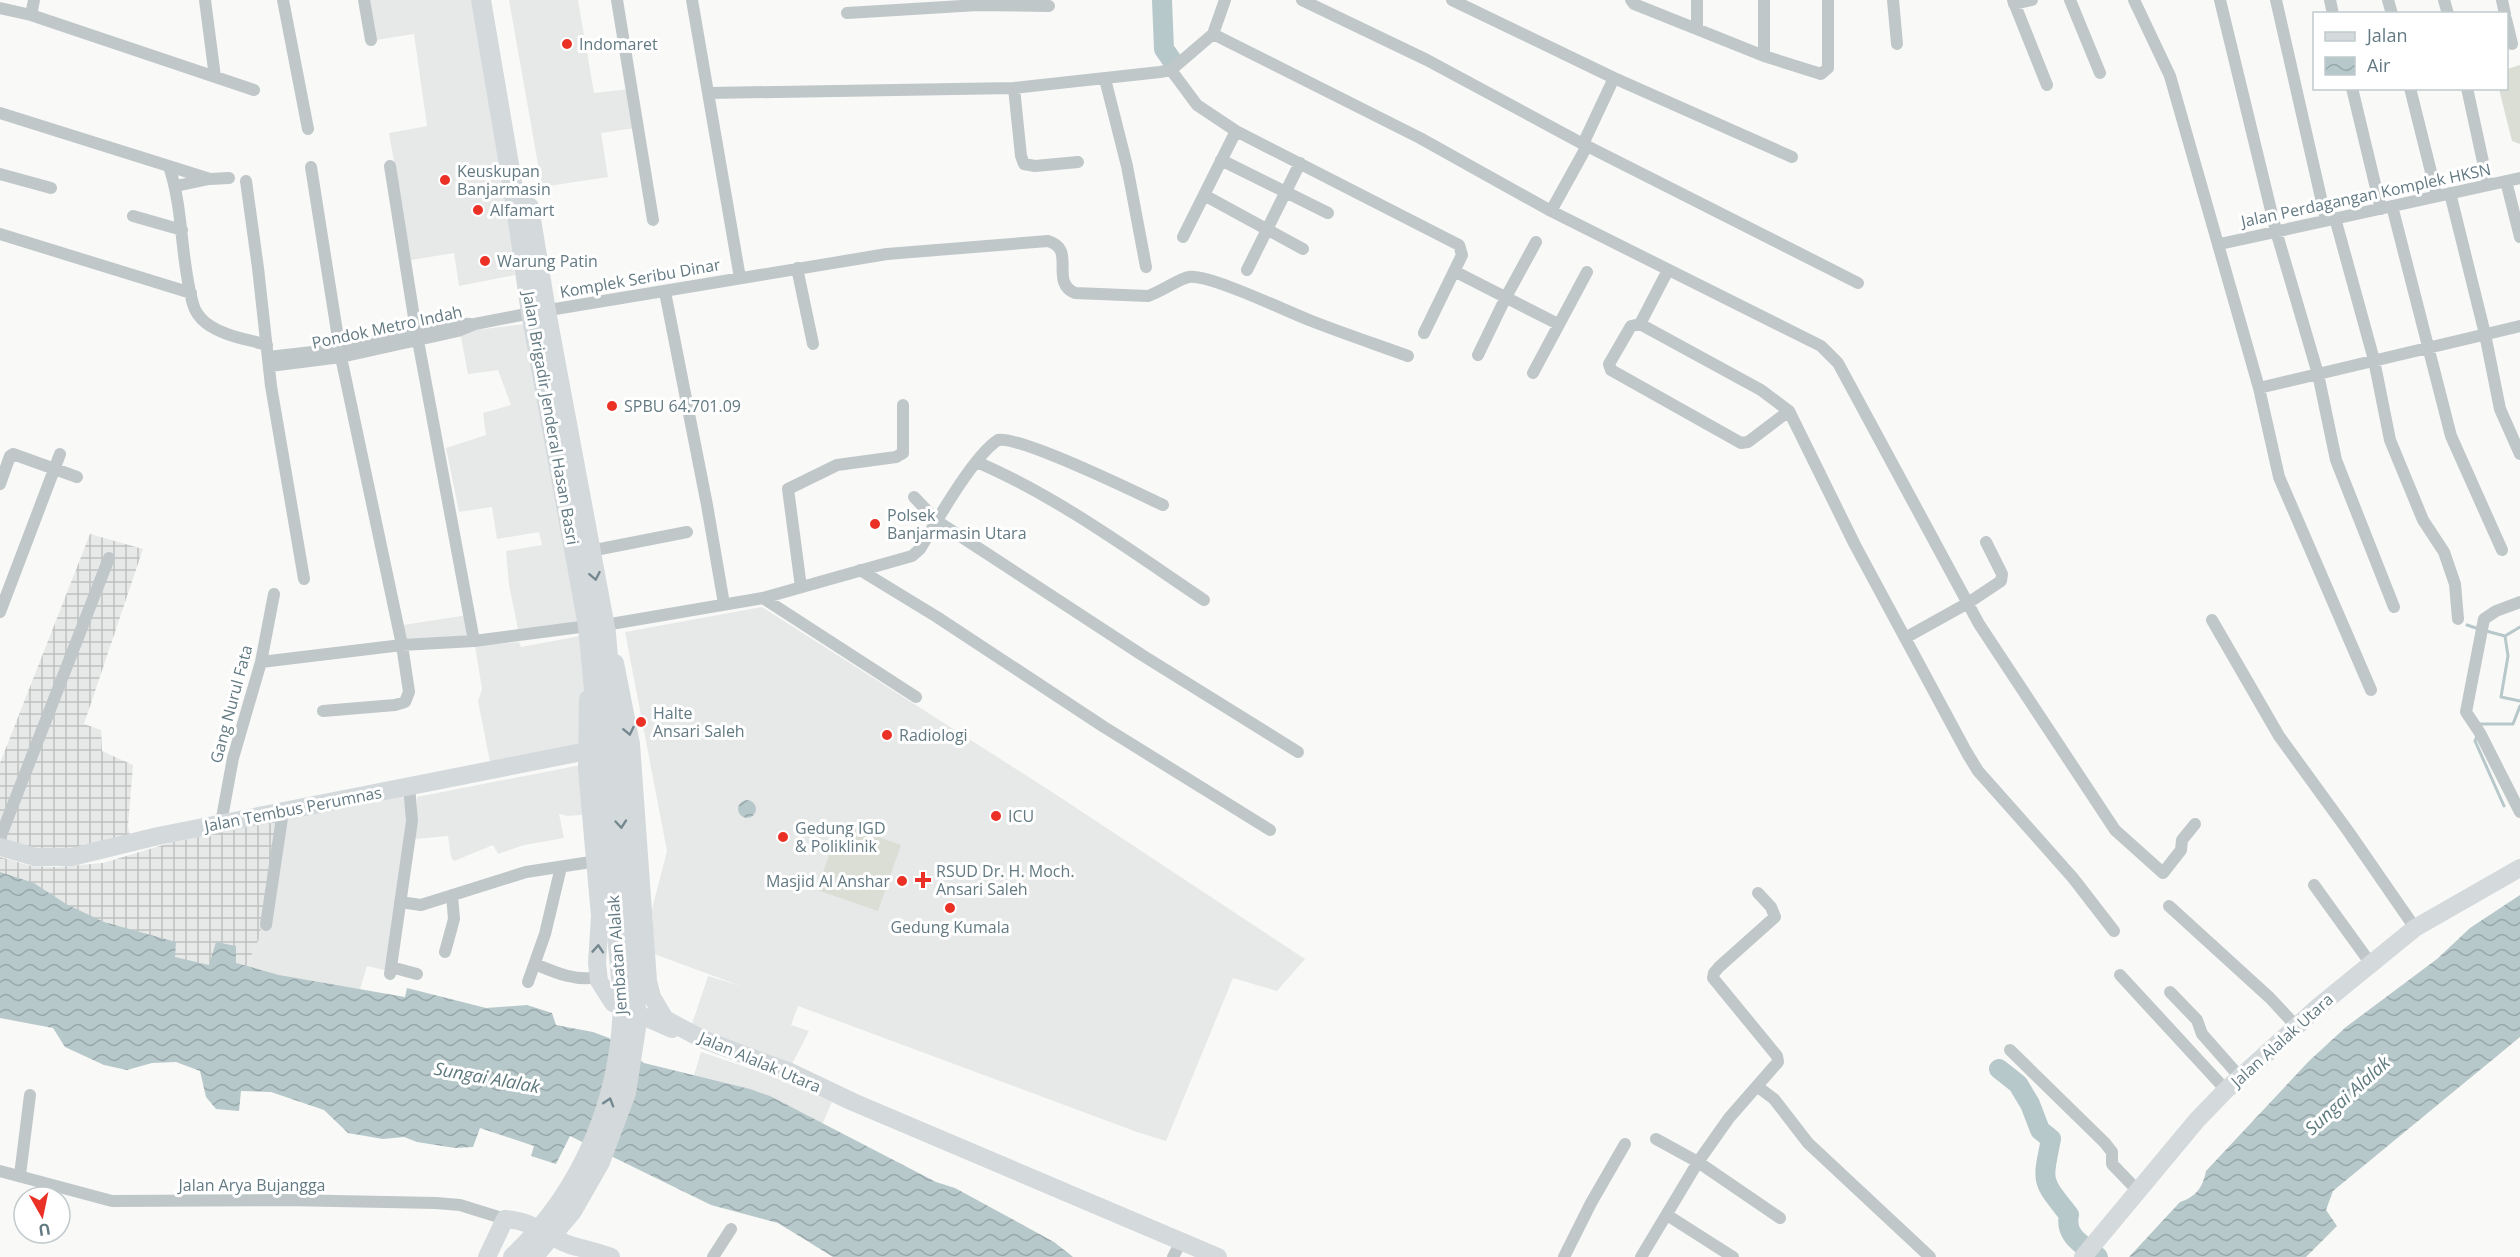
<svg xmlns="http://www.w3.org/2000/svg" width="2520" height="1257" viewBox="0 0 2520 1257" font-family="'Open Sans',sans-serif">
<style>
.built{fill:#e7e9e8}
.industrial{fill:url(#industrial-grid)}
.grass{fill:#daded5}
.water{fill:url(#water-waves)}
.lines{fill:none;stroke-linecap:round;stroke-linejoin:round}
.stream{stroke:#b7c8ca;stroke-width:3}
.river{stroke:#b7c8ca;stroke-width:20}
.minor{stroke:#c0c7c9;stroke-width:12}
.primary{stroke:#d4d9dc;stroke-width:18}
.trunk{stroke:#d4d9dc;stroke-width:20}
.oneway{stroke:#748890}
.poi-dot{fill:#eb3125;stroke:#fff;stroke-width:2}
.labels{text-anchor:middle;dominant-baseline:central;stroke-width:6;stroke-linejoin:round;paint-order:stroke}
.poi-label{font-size:16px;fill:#637a83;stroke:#fff;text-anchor:start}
.street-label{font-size:16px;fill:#637a83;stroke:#fff}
.water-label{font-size:18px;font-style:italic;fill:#5e797d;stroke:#fff}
</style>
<defs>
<pattern id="industrial-grid" width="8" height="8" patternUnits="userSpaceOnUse" patternTransform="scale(1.5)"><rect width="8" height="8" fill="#e7e9e8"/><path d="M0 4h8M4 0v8" fill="none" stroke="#bfc2c1"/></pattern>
<pattern id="water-waves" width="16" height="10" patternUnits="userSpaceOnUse" patternTransform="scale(1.5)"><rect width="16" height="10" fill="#b7c8ca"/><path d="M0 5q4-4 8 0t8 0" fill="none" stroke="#98a7a9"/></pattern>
</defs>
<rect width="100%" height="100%" fill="#f9f9f7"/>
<!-- built -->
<path class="built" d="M368,0H471L500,162L515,275L459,286L454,253L411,260L389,133L427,126L414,34L376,40Z
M509,0H578L594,93L629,89L635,128L601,133L608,177L542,187Z
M525,324L584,624L520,639L509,585L506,551L542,545L539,532L497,539L492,507L459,512L446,448L486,435L483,413L511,405L498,370L468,374L460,332Z
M762,607L1049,790L1305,959L1277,991L1233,978L1166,1141L1137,1132L798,1006L791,1025L809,1031L789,1070L690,1030L708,976L741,986L654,954L652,909L667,851L625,632Z
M468,615L471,634L409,648L403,625Z
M580,636L591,748L490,762L478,701L482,689L475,646L519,642L521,647Z
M586,764L593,814L567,816L559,814L564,838L524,845L498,854L493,845L454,861L451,857L448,836L415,839L417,797Z
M405,791L410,800L388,971L367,966L357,999L245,969L259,939L283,820L388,800L389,793Z
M701,1052L769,1075L832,1102L817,1136L691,1085Z"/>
<!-- industrial -->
<path class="industrial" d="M90,534L143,549L84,724L101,730L102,751L133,765L128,826L132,845L76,855L0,849V763Z
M283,820L259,939L245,969L228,979L0,908V857L31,866L57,867L103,863L173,842Z"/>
<!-- grass -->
<path class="grass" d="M2520,65V144L2512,141L2499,89L2506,88L2507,69Z
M840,823L901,845L878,911L817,890Z"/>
<!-- water -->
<path class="water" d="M738 809a9 9 0 1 1 18 0a9 9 0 1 1-18 0Z
M0,872L34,883L66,904L104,922L176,942L175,957L209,965L216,942L236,946V963L279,975L405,997L407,988L486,1008L527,1005L552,1013L556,1025L593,1032L609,1038L644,1063L750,1089L770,1096L936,1182L955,1188L1054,1242L1073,1257H833L778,1223L711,1205L570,1136L556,1164L531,1156L534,1146L480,1128L473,1147L455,1148L417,1142L404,1137L383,1139L348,1133L324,1110L271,1092L241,1091L239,1111L216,1109L206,1097L200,1071L176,1062L152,1063L127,1070L104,1065L65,1047L53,1028L0,1018Z
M2520,895V1037L2333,1191L2326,1210L2337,1226L2306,1257H2129L2180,1202C2196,1197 2203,1187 2206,1171L2309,1061L2346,1027L2437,959L2470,928Z"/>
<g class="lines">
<!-- stream -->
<path class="stream" d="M2467,625L2479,629
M2520,627L2505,636L2508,656L2501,697L2520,701
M2486,631L2505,636
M2480,724H2513L2520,706
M2477,736L2475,741L2504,806"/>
<!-- river -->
<path class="river" d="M1162,0L1164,49L1171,59
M1999,1069L2018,1084L2030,1104L2040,1130L2051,1139C2042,1184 2041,1179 2069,1215C2064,1236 2083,1245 2098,1257"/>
<!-- minor -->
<path class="minor" d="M205,0L215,77
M283,0L308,129
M364,0L371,40
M617,0L653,220
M692,0L740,278
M1302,0L1427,60L1583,144
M1452,0L1614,78L1792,157
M1631,0L1634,4L1764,56L1821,74L1828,68V0
M1893,0L1897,44
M2013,0L2047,85
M2070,0L2100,73
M2134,0L2170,76L2259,388L2520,326
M2220,0L2276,231L2318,374L2336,460L2394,607
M2276,0L2326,220
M2330,0L2333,14
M2388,0L2392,14
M2444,0L2448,14
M2502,0L2505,14
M2014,4L2032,0
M0,8L31,15L254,90
M847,13L978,5L1049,6
M31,15L34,0
M2506,19L2512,44
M1697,28V0
M1213,34L1420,138L1551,211L1821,346L1838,363L1979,624L2115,830L2163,873L2181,850L2182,840L2195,824
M1764,56V0
M1171,70L1197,105L1236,131L1459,245L1462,255L1424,333
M1614,78L1583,144L1858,283
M1105,79L1127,166L1146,267
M1014,88L1021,156L1024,164L1035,166L1078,162
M2352,88L2381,209
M2410,88L2437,196
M2467,88L2488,185
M709,93L1014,88L1160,72L1171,70L1213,34L1225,0
M0,113L210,179L229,178
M1221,160L1328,213
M169,166C184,211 180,259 193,304C195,312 200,318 206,323C223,336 247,339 267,345
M390,166L416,330L474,641
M311,167L341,357L402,645L409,692L405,702L395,705L323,711
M0,174L51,188
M246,181L258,268L271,386L304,579
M2506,181L2520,237
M176,186L209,179
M2450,193L2485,334L2500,409L2520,454
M1204,195L1303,249
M2392,206L2451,436L2502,550
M1551,211L1587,146
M133,216L182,230
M2335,218L2374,360L2390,440L2423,520L2444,552L2455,584L2458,619
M0,234L191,293
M1183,237L1236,131
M2220,244L2520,178
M797,268L813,344
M1247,270L1300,163
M1454,271L1558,324
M665,292L707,505L724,604
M1640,324L1668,270
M1478,355L1506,297L1536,242
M269,357C292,354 315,352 338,349C382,341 426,321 471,324
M270,366L341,357L458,331L475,324L531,313L887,254L1048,241C1077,249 1049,282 1075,293L1148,296C1161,292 1180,278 1189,277C1209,274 1286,311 1309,320C1342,333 1375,344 1408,356
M1533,373L1587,272
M2259,388L2279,477L2371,690
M1789,411L1748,442L1741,443L1611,370L1609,364L1631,326L1640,324L1761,390L1789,411L1855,545L1967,753L1978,771L2073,878L2114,931
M977,462C1058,497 1131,551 1204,600
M0,484L10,456L13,454L77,477
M914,497L937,521L1142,655L1298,752
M590,551L687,532
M860,570L937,617L1104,727L1270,830
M801,587L788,489L837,465L896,457L903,453V405
M763,598L916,697
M2520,602L2496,611L2484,619L2466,712L2480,733L2520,812
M0,612L60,454
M2212,620L2279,736L2348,831L2415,928
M605,625L763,598L912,556L920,549C936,522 974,455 998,440C1021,436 1135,492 1163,505
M1905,638L1968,603L2001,581L2002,574L1986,542
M261,662L402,645L474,641L588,626
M221,823L233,758L261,662L274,594
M0,838L109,558
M2314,885L2371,964
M400,902L421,905L526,872L597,861
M2169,906L2270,998L2296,1026
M266,925L283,811
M445,952L454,919L452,895
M535,964C554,972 576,982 598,977
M391,967L417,974
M390,974L412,821L409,786
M2120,975L2226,1090
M528,982L545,934L561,867
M2170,992L2197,1020L2202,1034L2240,1077
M2010,1050L2105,1143L2112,1152V1164L2139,1192
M1758,1087L1774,1099L1808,1143L1930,1257
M1656,1139L1698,1162L1780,1218
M0,1171L112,1201L285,1200L436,1203L460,1205L505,1219
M20,1175L30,1095
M1667,1215L1733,1257
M713,1257L731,1229
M1173,1257L1181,1242
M1564,1257L1591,1203L1625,1144
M1641,1257L1698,1162L1729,1118L1778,1062L1777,1056L1713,978L1714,973L1719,967L1775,917L1771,907L1758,893"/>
<!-- primary -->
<path class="primary" d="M615,663L631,744L648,981L652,997L665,1019L702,1039L790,1072L853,1102L1218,1257
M588,699L587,769L600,916L597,963L599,981L613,1003L672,1029
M0,847L35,857H72L158,836L587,751
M487,1257L505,1219C535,1221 545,1236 570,1245C584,1249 598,1252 611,1257
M2083,1257L2197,1120L2226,1090L2318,1007L2415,928L2520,868"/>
<!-- trunk -->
<path class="trunk" d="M481,0L514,194L531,313L588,626L623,999C622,1096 585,1189 513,1257
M529,207L546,311L606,633L637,1021L626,1093L600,1162L572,1211L533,1257"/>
</g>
<!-- one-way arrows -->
<defs><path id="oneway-chevron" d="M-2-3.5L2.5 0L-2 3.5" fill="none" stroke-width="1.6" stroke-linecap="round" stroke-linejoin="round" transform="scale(1.5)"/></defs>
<g class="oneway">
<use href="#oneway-chevron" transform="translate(595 576) rotate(79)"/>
<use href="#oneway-chevron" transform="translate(629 731) rotate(78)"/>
<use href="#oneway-chevron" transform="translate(621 824) rotate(85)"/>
<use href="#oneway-chevron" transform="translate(598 949) rotate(-86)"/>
<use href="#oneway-chevron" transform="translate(609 1102) rotate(-73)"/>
</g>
<!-- markers -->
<g class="poi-dot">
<circle cx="567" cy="44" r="6"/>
<circle cx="445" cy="180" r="6"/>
<circle cx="478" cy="210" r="6"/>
<circle cx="485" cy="261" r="6"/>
<circle cx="612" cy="406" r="6"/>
<circle cx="875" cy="524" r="6"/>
<circle cx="641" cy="722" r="6"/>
<circle cx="887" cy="735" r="6"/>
<circle cx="996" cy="816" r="6"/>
<circle cx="783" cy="837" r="6"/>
<path d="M920 871h6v6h6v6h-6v6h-6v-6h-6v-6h6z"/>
<circle cx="902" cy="881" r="6"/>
<circle cx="950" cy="908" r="6"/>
</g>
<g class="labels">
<!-- poi labels -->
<g class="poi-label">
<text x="579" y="44">Indomaret</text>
<text x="457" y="171">Keuskupan<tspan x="457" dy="18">Banjarmasin</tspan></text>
<text x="490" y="210">Alfamart</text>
<text x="497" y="261">Warung Patin</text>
<text x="624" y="406">SPBU 64.701.09</text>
<text x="887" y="515">Polsek<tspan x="887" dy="18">Banjarmasin Utara</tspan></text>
<text x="653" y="713">Halte<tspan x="653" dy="18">Ansari Saleh</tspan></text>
<text x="899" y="735">Radiologi</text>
<text x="1008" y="816">ICU</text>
<text x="795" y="828">Gedung IGD<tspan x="795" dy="18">&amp; Poliklinik</tspan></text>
<text x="936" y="871">RSUD Dr. H. Moch.<tspan x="936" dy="18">Ansari Saleh</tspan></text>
<text x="890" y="881" text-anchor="end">Masjid Al Anshar</text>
<text x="950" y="927" text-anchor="middle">Gedung Kumala</text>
</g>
<!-- street labels -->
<g class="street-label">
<text transform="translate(2366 195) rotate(-12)">Jalan Perdagangan Komplek HKSN</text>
<text transform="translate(640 278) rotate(-10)">Komplek Seribu Dinar</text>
<text transform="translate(387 327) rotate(-12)">Pondok Metro Indah</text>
<text transform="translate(551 418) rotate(80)">Jalan Brigadir Jenderal Hasan Basri</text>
<text transform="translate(231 704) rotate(-75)">Gang Nurul Fata</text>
<text transform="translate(293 809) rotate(-11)">Jalan Tembus Perumnas</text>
<text transform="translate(617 955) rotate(-94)">Jembatan Alalak</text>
<text transform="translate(2282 1040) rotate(-42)">Jalan Alalak Utara</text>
<text transform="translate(760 1062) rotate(23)">Jalan Alalak Utara</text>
<text x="252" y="1185">Jalan Arya Bujangga</text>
</g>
<!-- water labels -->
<g class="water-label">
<text transform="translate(487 1077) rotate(10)">Sungai Alalak</text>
<text transform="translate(2347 1095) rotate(-42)">Sungai Alalak</text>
</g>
</g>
<!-- legend -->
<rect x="2313" y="12" width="195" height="78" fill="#ffffff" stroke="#c1cacd" stroke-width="1.5"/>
<rect x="2325" y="32" width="30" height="9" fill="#d4d9dc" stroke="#c1cacd" stroke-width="1.5"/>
<text x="2367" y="42" font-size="18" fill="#637a83">Jalan</text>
<rect x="2325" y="57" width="30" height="18" fill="url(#water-waves)" stroke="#c1cacd" stroke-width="1.5"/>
<text x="2367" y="72" font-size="18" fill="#637a83">Air</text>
<!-- north arrow -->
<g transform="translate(42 1215) rotate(171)"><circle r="28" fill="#ffffff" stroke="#c1cacd" stroke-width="1.5"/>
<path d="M0-4.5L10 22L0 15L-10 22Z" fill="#eb3125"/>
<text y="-9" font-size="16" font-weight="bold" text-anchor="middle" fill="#637a83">U</text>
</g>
</svg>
